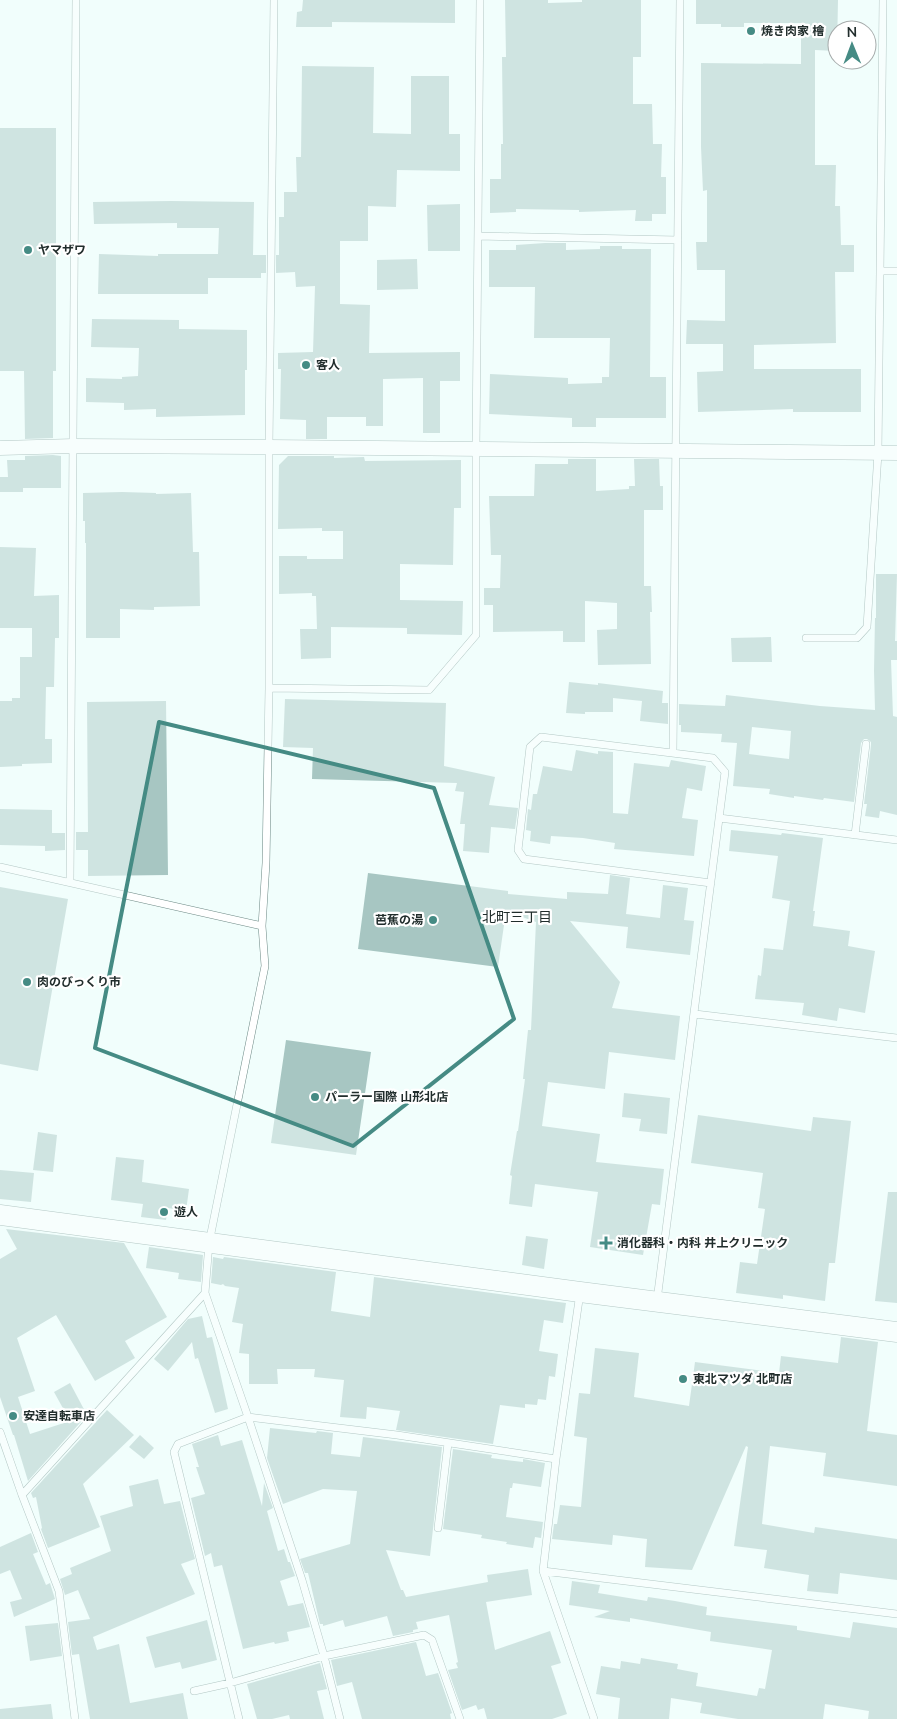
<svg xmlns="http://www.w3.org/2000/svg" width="897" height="1719" viewBox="0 0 897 1719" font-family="'Nunito Sans','Noto Sans JP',sans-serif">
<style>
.building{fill:#a7c6c2;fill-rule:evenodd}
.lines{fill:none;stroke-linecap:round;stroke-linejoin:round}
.lane-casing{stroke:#6a8783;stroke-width:8}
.street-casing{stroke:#6a8783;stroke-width:15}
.secondary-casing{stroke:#6a8783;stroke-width:21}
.lane{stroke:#fff;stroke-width:7}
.street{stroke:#fff;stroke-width:14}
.secondary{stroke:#fff;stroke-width:20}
.marked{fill:none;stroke:#458b84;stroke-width:4;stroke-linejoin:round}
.poi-dot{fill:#458b84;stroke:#fff;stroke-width:2}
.labels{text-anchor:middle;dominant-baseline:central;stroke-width:4.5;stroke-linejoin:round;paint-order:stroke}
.poi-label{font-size:12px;font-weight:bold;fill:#212d2c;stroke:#fff;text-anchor:start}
.neighbourhood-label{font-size:14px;fill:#212d2c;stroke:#fff}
</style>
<rect width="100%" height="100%" fill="#f1fefc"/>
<!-- building -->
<path class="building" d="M303,0H455V23L332,22V27H296L297,12L302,11Z
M505,0H548V3L582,2V0H641V57H633V104H652L653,144H662L661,177H666V214H652V221H635L636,210L579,212V210L516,209V212L490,213V179H501V144H503L502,57H506Z
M696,0H838L837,51L815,50V165H836L835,206H840L841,245H854V272H835L836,343L754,345V369H861V412H793V409L698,412L697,372L723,371V344H686L687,320L725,321V270H697L696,242H707V190L703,191L701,147V63L801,64V23H744V27H721V24H696Z
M302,66L374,67L373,133L411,134V76H449V134H460V171L397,170L396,207L368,206V241H340V304L370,305L369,353L460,352V381H440V433H423V378L383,379V426H366V417H327V439H306V420L280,419L281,369H278V353L313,352L315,286L296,287L295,272L276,273V255H279V217H284V192H297L296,157H301Z
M0,128H56V371H53V438L25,439L24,371H0Z
M171,201L254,202L253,255H266V273H261V278H208V294H98L99,254L158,256V254H218L219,228H177V223L94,224L93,202Z
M460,204V251H428L427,205Z
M545,243H566V250L600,249V246H622V249H651L650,377H666V418H596V427H572V418L489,414L490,374L568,378V384L602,383V377H609L610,338H534L535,287H489V250H516V245Z
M417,259L418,289L377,290V260Z
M92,319L179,320V329L247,330V370H245V415L156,417V409L124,410V403L86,402V378L122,379V377L138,376L139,348L91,347Z
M53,455L61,456V488H23V492H0V477H8L7,460H25V456Z
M288,456H334V458L364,457L365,461L461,460V508H454L453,565L400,564V600L463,601L462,635L407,634V628L331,627V658L301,659L300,629H317L316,596H312V593L279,594V556H307V559H343V531H322V528L278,529L279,465Z
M568,459H596V491L629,489V486H635L634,459H659L660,486H663V510H644V586H651L652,612H650L651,664L598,665L597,630L617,629V603L585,601V642H563V631L493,632V605H484V588H500L501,555H491L489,496H534L535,464H568Z
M122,492L156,493V494L191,493L193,552H199L200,606L154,607V610L120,609V638H86V543H85V521H83V493Z
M0,547L36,548L34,596L59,595V638H55L54,687H46L45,739H52V763L22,764V766L0,767V701H12V698H20V657H32V628H0Z
M876,574H897L895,641H897V660H891L893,716L897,717V815L880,811L879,818L865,816L867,804H864L871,745V742L867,739H864L861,743L854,802L824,798L823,800L794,796V798L769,794L770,789L733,786L737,743L721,742L722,734L681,732V725H679V704L725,706L726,695L820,706L875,710L874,671L875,618H876ZM752,727L791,731L789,759L749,754Z
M771,637L772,662H732L731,638Z
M569,682L598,685V683L663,691L662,703H668V724L640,721L642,701L613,698V712H585V714L566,713Z
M285,699L446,703L444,766L495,777L489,805L518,808L515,829L491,827L489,853L463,851L465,824H460L464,792L455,791L457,783L312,779L313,748L283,747Z
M166,701L168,875L88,876V850H76V832H88L87,702Z
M576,750L598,754V751L613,752V813L628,814L634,763L669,767L671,760L706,766L702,791L687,788L682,818L698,820L694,856L614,849L615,843L583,838L551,836L550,844L530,841L531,831L526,830L528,809L531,810L533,794H537L543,766L572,771Z
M0,809L52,810V833H65V850L45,851V846L0,845Z
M731,830L781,835L782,833L823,838L813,911H815L813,926L850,931L848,946L875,951L865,1013L839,1008L837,1021L802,1015L804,1003L755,999L758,975L761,976L764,948L783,950L790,901L772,898L778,856L729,851Z
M368,873L508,891V894L567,899V892L608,894L610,875L630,878L626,914L660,918L663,885L688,888L684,920L694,921L690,955L626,948L628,927L570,921L620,982L612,1008L680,1016L675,1060L609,1052L605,1089L548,1082L542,1126L600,1134L596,1162L664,1169L660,1205L652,1204L643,1255L590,1247L598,1192L535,1184L532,1207L509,1204L512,1176L510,1175L517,1131H518L525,1079H523L528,1030H531L536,922L506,911L498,967L358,949Z
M0,887L68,899L38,1071L0,1064Z
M286,1040L371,1052L356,1155L271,1143Z
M624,1093L670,1098L667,1134L639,1131L641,1119L622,1117Z
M698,1115L811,1131L813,1117L851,1121L835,1263H829L825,1301L783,1295V1299L736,1293L740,1262L757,1264L765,1209L758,1208L763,1173L691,1163Z
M38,1132L57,1135L53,1172L33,1170Z
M116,1157L144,1160L142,1182L189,1189L186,1211L168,1208L166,1220L141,1217L143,1204L111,1200Z
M0,1170L34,1173L31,1202L0,1199Z
M888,1192H897V1303L875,1301Z
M6,1229L124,1243L167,1317L125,1341L135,1358L95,1381L56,1315L17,1338L35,1391L18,1397L30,1434L70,1421L54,1392L70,1383L87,1415L28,1481L14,1435H13L0,1397V1259L17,1249Z
M526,1236L548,1239L544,1269L522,1265Z
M149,1247L203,1255L201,1282L178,1279L179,1273L146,1268Z
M213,1257L223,1259L224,1257L336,1272L331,1311L370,1317L374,1277L566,1303L563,1323L544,1320L539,1351L558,1354L555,1377L549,1376L546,1400L538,1399L537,1405L525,1404V1408L500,1405L493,1444L396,1430L400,1411L367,1407L366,1419L340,1417L344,1380L314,1377L315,1369H277L278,1384H249V1354L239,1353L243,1324L232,1322L239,1288L225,1286L223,1284L221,1285L211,1283Z
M202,1316L207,1338L212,1337L215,1349L228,1409L215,1413L198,1358L195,1359L192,1342L168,1371L154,1359L188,1319Z
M841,1337L878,1342L867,1431L897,1435V1486L823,1476L826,1453L770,1446L762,1524L814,1533L815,1527L897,1539V1580L840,1573L838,1594L807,1591L809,1575L764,1568L767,1550L734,1546L748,1447L746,1446L692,1570L645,1567L647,1539L613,1535L612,1545L552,1539L554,1524H557L560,1505L581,1507L587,1438L574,1436L579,1393L590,1394L595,1348L639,1353L634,1397L689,1406L695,1362L779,1373L781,1356L838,1363Z
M107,1410L134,1435L83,1484L100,1527L48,1548L41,1529L42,1528L36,1497L33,1498L31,1493Z
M270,1428L316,1433L317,1431L333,1433L331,1454L360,1457L363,1437L442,1447L430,1556L386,1550L401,1590H403L406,1597L488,1582L487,1575L528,1569L532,1595L486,1602L495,1650L550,1631L561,1663L551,1666L567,1714L552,1719H487L484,1708L478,1710L476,1705L462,1710L448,1670L458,1668L456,1663L458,1662L449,1615L416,1622L418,1629L413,1630V1632L393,1636L387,1616L345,1627L343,1620L323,1626V1624H320L308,1573H305L300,1559L350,1544L357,1491L323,1489L283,1504L267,1458Z
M140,1435L154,1448L144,1459L129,1447Z
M218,1435L221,1446L242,1440L262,1506L264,1483L273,1508L267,1511L278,1551L284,1549L288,1562H290L295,1576L280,1581L288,1606L303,1603L310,1627L287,1632L289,1641L275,1644L274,1642L243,1649L222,1565L214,1567L211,1553L205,1556L191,1498L205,1494L196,1467H199L192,1444Z
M453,1449L492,1455L491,1458L523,1462V1459L545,1463L541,1487L513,1483L512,1488H510L506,1517L543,1522L541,1538L535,1537L533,1548L506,1544L507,1542L481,1538L482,1535L443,1529Z
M158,1479L164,1504L180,1501L195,1559L181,1564L195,1594L93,1637L97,1650L119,1644L130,1703L183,1693L188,1719H90L79,1654L72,1655L68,1622L90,1619L78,1590L65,1595L60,1579L72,1574L70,1568L111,1551L100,1516L133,1506L129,1486Z
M31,1533L38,1552L33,1554L46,1585L50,1583L55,1599L14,1617L10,1602L22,1599L10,1570L0,1574V1547Z
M572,1581L600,1585L598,1593L647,1601L648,1597L675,1601L707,1607L706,1615L797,1626V1630L850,1638L853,1622L897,1628V1719H868L869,1711L825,1704L823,1719H738L700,1713L702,1703L671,1698L669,1719H618L620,1698L596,1694L601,1666L620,1669L621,1661L640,1664L641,1658L678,1664L677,1669L698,1673L696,1686L757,1696L759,1688L765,1689L772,1650L710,1641L711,1632L630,1618V1622L594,1617L610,1611L569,1605Z
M207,1620L217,1660L182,1669L180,1662L155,1668L146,1637Z
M58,1623L62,1656L30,1661L25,1626Z
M416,1642L426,1676L438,1673L452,1713L450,1714L451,1719H362L352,1682L337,1686L331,1660Z
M320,1663L327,1689L317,1691L324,1719H290L289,1715L272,1719H257L247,1684Z
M51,1704L53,1719H0V1709Z"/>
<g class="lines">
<defs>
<path id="lane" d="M274,0L269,447V688L266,863L262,926L265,966L209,1243L205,1293L248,1417L302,1580L324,1656L340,1719
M478,236L678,240
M881,271H897
M806,638H857L867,627L878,453L883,0
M269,688L429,690L476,635V450L480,0
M673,753L680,0
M719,818L897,840
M855,835L866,744
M0,867L262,926
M70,882L76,0
M695,1014L897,1038
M580,1293L556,1459L543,1571L594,1719
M657,1300L725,772L713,758L541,737L530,747L518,850L524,859L711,883
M0,1432L22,1495L59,1591L75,1719
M22,1495L205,1293
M438,1528L448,1443
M543,1571L897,1614
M194,1691L230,1683L324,1656L424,1635L432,1640L460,1719
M239,1719L174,1452L178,1444L248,1417L397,1435L556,1459"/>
<path id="street" d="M0,448L74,446L269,447L897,453"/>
<path id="secondary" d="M0,1215L580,1292L897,1332"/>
</defs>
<!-- lane casing -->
<use href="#lane" class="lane-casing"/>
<!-- street casing -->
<use href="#street" class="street-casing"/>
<!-- secondary casing -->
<use href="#secondary" class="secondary-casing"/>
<!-- lane -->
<use href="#lane" class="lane"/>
<!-- street -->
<use href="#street" class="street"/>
<!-- secondary -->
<use href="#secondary" class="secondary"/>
</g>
<!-- marked area -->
<path d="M0 0H897V1719H0ZM159,722L434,788L514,1019L353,1146L95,1048Z" fill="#f1fefc" fill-opacity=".55" fill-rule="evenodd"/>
<path class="marked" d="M159,722L434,788L514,1019L353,1146L95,1048Z"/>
<!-- markers -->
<g class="poi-dot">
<circle cx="751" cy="31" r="5"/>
<circle cx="28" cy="250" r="5"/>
<circle cx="306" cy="365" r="5"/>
<circle cx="433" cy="920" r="5"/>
<circle cx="27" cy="982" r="5"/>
<circle cx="315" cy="1097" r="5"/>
<circle cx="164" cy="1212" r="5"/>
<path d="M603.5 1235.5h5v5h5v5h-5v5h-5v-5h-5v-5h5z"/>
<circle cx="683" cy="1379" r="5"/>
<circle cx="13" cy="1416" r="5"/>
</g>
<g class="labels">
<!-- poi labels -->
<g class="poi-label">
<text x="761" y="31">焼き肉家 檜</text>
<text x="38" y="250">ヤマザワ</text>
<text x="316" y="365">客人</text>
<text x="423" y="920" text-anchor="end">芭蕉の湯</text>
<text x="37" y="982">肉のびっくり市</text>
<text x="325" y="1097">パーラー国際 山形北店</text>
<text x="174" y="1212">遊人</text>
<text x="617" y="1243">消化器科・内科 井上クリニック</text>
<text x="693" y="1379">東北マツダ 北町店</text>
<text x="23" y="1416">安達自転車店</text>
</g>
<!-- neighbourhood labels -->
<g class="neighbourhood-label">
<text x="517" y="917">北町三丁目</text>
</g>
</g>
<!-- north arrow -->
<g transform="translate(852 45) rotate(359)"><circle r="24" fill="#ffffff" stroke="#a6abab"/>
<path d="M0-4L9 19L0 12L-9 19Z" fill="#458b84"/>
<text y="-8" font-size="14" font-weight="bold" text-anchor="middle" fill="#212d2c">N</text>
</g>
</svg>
